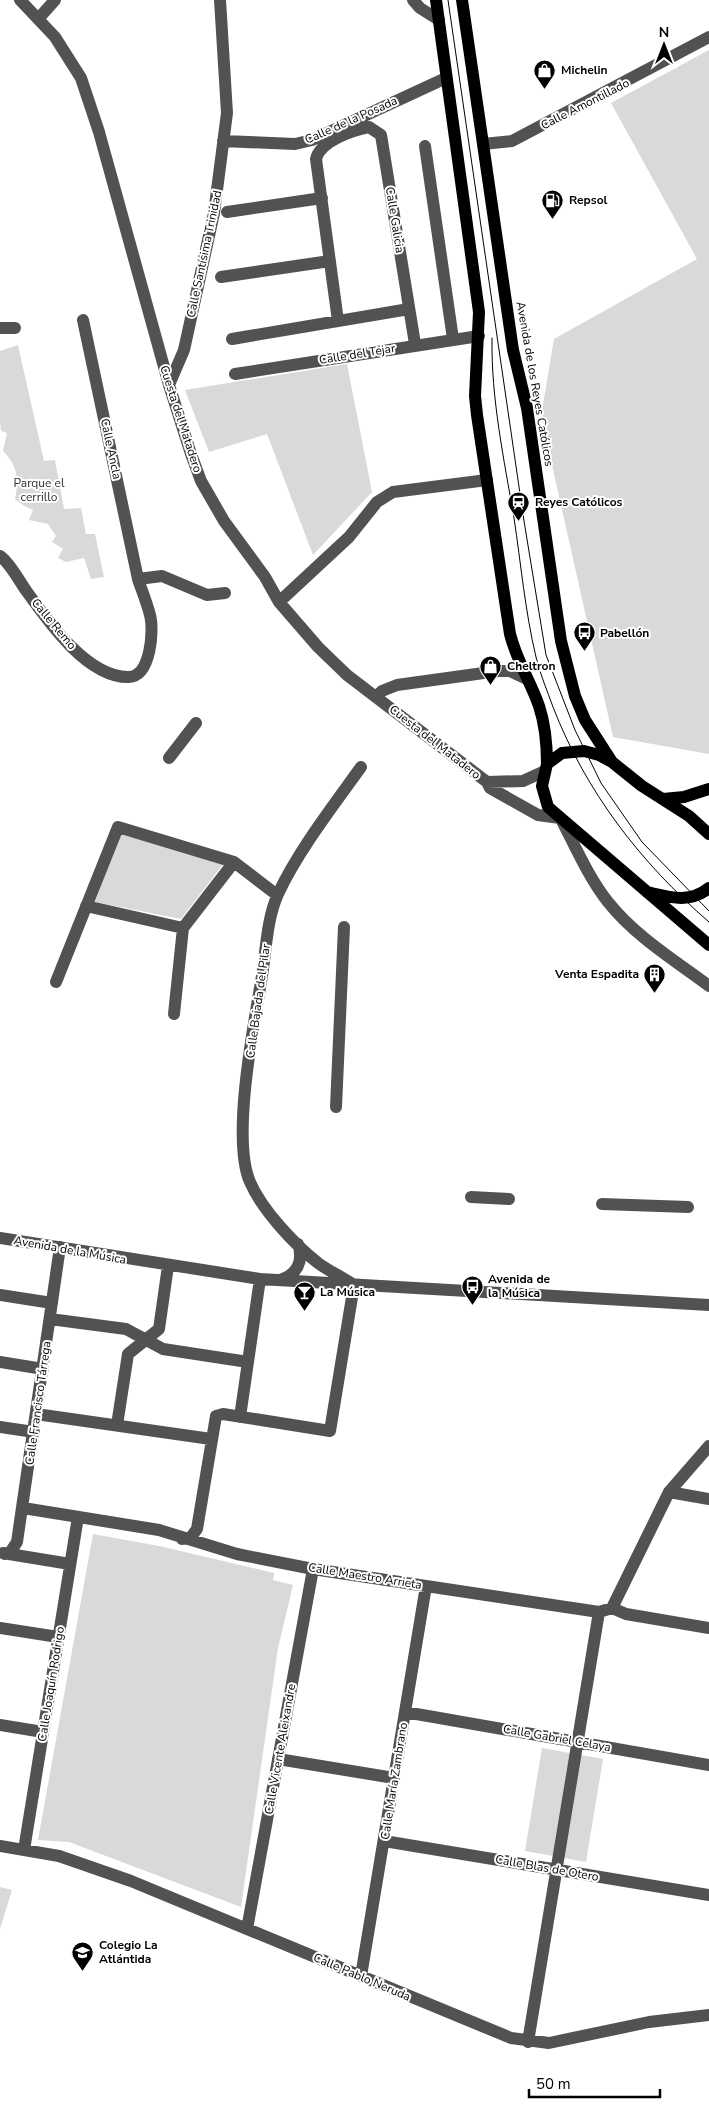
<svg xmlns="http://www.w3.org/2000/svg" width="709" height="2119" viewBox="0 0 709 2119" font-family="'Nunito Sans',sans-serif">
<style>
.green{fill:#d9d9d9}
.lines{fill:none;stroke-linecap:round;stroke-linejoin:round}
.minor{stroke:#525252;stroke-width:12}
.major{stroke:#000;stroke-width:12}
.tram{stroke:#000;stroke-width:1}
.labels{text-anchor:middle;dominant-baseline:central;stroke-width:4;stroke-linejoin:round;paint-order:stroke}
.poi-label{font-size:12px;font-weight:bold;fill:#000;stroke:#fff;text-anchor:start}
.street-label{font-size:12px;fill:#000;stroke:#fff}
.park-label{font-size:12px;fill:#303030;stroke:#fff}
</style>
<rect width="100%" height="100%" fill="#fff"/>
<!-- green -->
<path class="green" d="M709,50V754L613,737L541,416L554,339L697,259L611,103Z
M18,345L44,461L55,460L64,509L81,508L86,534H95L104,577L91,579L84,558L66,562L58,558L63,549L52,542L56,536L48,524L29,520L33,510L24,506L15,499C19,481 18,465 3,451L7,433L1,431L0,421V351Z
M347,364L372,492L313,555L267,434L209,452L185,390Z
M120,834L224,863L181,919L95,902Z
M93,1534L159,1546L274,1573L273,1580L293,1585L278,1648L241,1907L69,1842L38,1840Z
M542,1748L603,1759L586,1862L525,1851Z
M0,1887L12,1890L0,1929Z"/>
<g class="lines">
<!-- minor -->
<path class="minor" d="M20,0L55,37L81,78L99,132L169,385L191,454L201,481L224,521L265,577L279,602L318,647L347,675L487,782L490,788L538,815L560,818
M413,0L420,8L439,20
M39,18L55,0
M223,141L295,144L312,140L446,78
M483,144L512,141L709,37
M425,146L453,339
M227,212L322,198
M221,277L330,261
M338,321L316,159C320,141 353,130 369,127L381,135L415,344
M0,328H15
M232,339L409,309
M235,374L479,336
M169,385L184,350L214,213L227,113L220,0
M0,556C10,563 18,579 25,589C47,620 87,678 129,677C151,676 154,630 150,615C147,603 142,591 138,579L83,320
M138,579L162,576L207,595L225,593
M279,602L349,537L377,502L393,492L487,480
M377,696L382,691L397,685L498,671H510L527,679
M169,758L196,723
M487,782L523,781L545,771
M562,821C576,848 589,878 608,902C635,936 674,960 709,986
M86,906L183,928
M56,982L118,827L234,862L277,895
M174,1014L183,928L234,862
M336,1107L344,927
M471,1197L509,1199
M602,1204L688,1207
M0,1238L260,1279L709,1305
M280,1280C297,1275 304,1261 298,1244
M0,1295L52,1303
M50,1319L126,1329L163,1349L248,1362
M0,1362L43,1369
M36,1414L211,1439
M240,1417L260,1279
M117,1425L128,1354L159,1329L168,1266
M0,1427L34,1432
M669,1492L709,1499
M23,1508L159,1530L237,1554L313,1569L599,1612L612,1608L626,1614L709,1628
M182,1539L191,1537L197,1529L216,1416L223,1414L330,1431L354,1285C342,1277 329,1271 318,1263C295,1245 262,1210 250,1182C231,1139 254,1024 262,976C266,950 267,918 278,894C298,851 333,806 361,767
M3,1553L70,1564
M5,1554L11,1551L17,1542L60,1247
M612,1608L669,1492L709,1446
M0,1628L58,1637
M405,1712L709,1765
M0,1725L43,1732
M278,1759L394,1778
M384,1841L709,1895
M0,1846L59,1856L131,1881L511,2038L549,2043L649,2022L709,2015
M24,1850L78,1517
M247,1929L313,1569
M361,1976L426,1586
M528,2042L599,1612"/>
<!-- major -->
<path class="major" d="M436,0L479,312L475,396L477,415L510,634C517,662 530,680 539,706C545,724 547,744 547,764
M462,0L513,350L527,408L561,641L575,696L585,720L612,762
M663,799L684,797L709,789
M709,834L689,816L642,786L612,762L599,755L584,751L562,753L547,764L542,786L548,807L709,945
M647,892C669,897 689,904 709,888"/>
<!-- tram -->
<path class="tram" d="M448,0L524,521L546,655L575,730L601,783L642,842L709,911
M492,338C491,399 504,459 514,518C521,564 525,611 536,657C540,674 547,690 553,707C586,792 640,862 709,922"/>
</g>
<!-- icons -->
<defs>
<symbol id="shop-pin" viewBox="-11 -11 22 30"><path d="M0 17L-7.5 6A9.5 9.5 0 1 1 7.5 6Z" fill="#000" stroke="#fff"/><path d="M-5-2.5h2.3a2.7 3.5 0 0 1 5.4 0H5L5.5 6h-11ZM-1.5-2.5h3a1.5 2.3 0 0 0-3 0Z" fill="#fff"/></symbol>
<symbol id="fuel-pin" viewBox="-11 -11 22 30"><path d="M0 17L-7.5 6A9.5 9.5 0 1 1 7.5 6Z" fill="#000" stroke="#fff"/><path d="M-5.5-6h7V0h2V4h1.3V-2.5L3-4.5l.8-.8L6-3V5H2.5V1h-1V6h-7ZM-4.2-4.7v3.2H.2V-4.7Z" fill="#fff"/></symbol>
<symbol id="station-pin" viewBox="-11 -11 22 30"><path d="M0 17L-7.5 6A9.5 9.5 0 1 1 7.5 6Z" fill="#000" stroke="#fff"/><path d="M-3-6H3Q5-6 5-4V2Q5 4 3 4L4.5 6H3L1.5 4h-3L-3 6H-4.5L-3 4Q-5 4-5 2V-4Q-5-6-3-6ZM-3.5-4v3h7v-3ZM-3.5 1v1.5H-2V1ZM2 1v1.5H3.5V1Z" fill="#fff"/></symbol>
<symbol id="bus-pin" viewBox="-11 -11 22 30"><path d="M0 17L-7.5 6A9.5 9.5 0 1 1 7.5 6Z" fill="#000" stroke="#fff"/><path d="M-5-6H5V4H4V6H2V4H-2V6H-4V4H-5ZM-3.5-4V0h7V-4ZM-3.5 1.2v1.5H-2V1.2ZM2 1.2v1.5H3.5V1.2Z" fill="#fff"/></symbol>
<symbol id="building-pin" viewBox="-11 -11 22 30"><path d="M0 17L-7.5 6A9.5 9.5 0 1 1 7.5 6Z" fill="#000" stroke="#fff"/><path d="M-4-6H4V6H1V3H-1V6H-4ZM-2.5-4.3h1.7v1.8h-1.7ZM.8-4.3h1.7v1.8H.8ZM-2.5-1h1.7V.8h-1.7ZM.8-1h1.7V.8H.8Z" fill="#fff"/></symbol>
<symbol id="bar-pin" viewBox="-11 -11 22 30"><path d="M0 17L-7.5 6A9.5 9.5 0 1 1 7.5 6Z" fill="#000" stroke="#fff"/><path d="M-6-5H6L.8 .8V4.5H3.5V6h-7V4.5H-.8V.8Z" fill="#fff"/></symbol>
<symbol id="school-pin" viewBox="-11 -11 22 30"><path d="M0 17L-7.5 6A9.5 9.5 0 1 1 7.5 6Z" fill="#000" stroke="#fff"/><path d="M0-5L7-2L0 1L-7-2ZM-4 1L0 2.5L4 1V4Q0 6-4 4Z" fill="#fff"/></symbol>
</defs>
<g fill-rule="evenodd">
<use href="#shop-pin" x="532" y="58" width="25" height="34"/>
<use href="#fuel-pin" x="540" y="188" width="25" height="34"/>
<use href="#station-pin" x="506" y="490" width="25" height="34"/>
<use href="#bus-pin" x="572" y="620" width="25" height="34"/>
<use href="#shop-pin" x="478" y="654" width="25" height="34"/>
<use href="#building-pin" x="642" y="962" width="25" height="34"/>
<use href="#bus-pin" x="460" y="1274" width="25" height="34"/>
<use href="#bar-pin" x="292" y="1280" width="25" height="34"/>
<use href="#school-pin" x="70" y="1940" width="25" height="34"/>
</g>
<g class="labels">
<!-- poi labels -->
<g class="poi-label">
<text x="561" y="70">Michelin</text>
<text x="569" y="200">Repsol</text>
<text x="535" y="502">Reyes Católicos</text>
<text x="600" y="633">Pabellón</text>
<text x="507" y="666">Cheltron</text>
<text x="639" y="974" text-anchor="end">Venta Espadita</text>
<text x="488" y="1279">Avenida de<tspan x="488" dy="14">la Música</tspan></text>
<text x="320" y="1292">La Música</text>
<text x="99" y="1945">Colegio La<tspan x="99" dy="14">Atlántida</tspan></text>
</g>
<!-- street labels -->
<g class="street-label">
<text transform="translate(585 104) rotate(-27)">Calle Amontillado</text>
<text transform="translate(351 120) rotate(-24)">Calle de la Posada</text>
<text transform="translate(395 220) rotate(81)">Calle Galicia</text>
<text transform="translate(204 254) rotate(-78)">Calle Santísima Trinidad</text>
<text transform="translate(357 354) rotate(-9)">Calle del Tejar</text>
<text transform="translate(535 384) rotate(80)">Avenida de los Reyes Católicos</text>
<text transform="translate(181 419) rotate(72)">Cuesta del Matadero</text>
<text transform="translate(111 449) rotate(78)">Calle Ancla</text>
<text transform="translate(54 624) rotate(50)">Calle Remo</text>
<text transform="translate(435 742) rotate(38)">Cuesta del Matadero</text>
<text transform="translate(258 1001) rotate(-82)">Calle Bajada del Pilar</text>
<text transform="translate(70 1250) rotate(10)">Avenida de la Música</text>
<text transform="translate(38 1403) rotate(-82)">Calle Francisco Tárrega</text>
<text transform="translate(365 1576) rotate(9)">Calle Maestro Arrieta</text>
<text transform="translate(51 1684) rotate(-81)">Calle Joaquín Rodrigo</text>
<text transform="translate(557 1738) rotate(10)">Calle Gabriel Celaya</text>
<text transform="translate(280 1749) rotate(-80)">Calle Vicente Aleixandre</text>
<text transform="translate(394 1781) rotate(-81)">Calle María Zambrano</text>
<text transform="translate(547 1868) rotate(10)">Calle Blas de Otero</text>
<text transform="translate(362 1977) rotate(23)">Calle Pablo Neruda</text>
</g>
<!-- park labels -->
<g class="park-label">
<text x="39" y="483">Parque el<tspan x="39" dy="14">cerrillo</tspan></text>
</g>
</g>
<!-- north arrow -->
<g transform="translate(664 45)" stroke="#ffffff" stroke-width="4" paint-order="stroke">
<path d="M0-4L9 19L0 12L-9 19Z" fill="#000000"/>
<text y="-8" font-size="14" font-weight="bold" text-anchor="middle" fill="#000000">N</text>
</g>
<!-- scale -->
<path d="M529 2089v8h131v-8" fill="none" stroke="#000000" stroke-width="2.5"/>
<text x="536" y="2089" font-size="15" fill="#000000" stroke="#ffffff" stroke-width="4" paint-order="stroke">50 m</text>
</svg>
